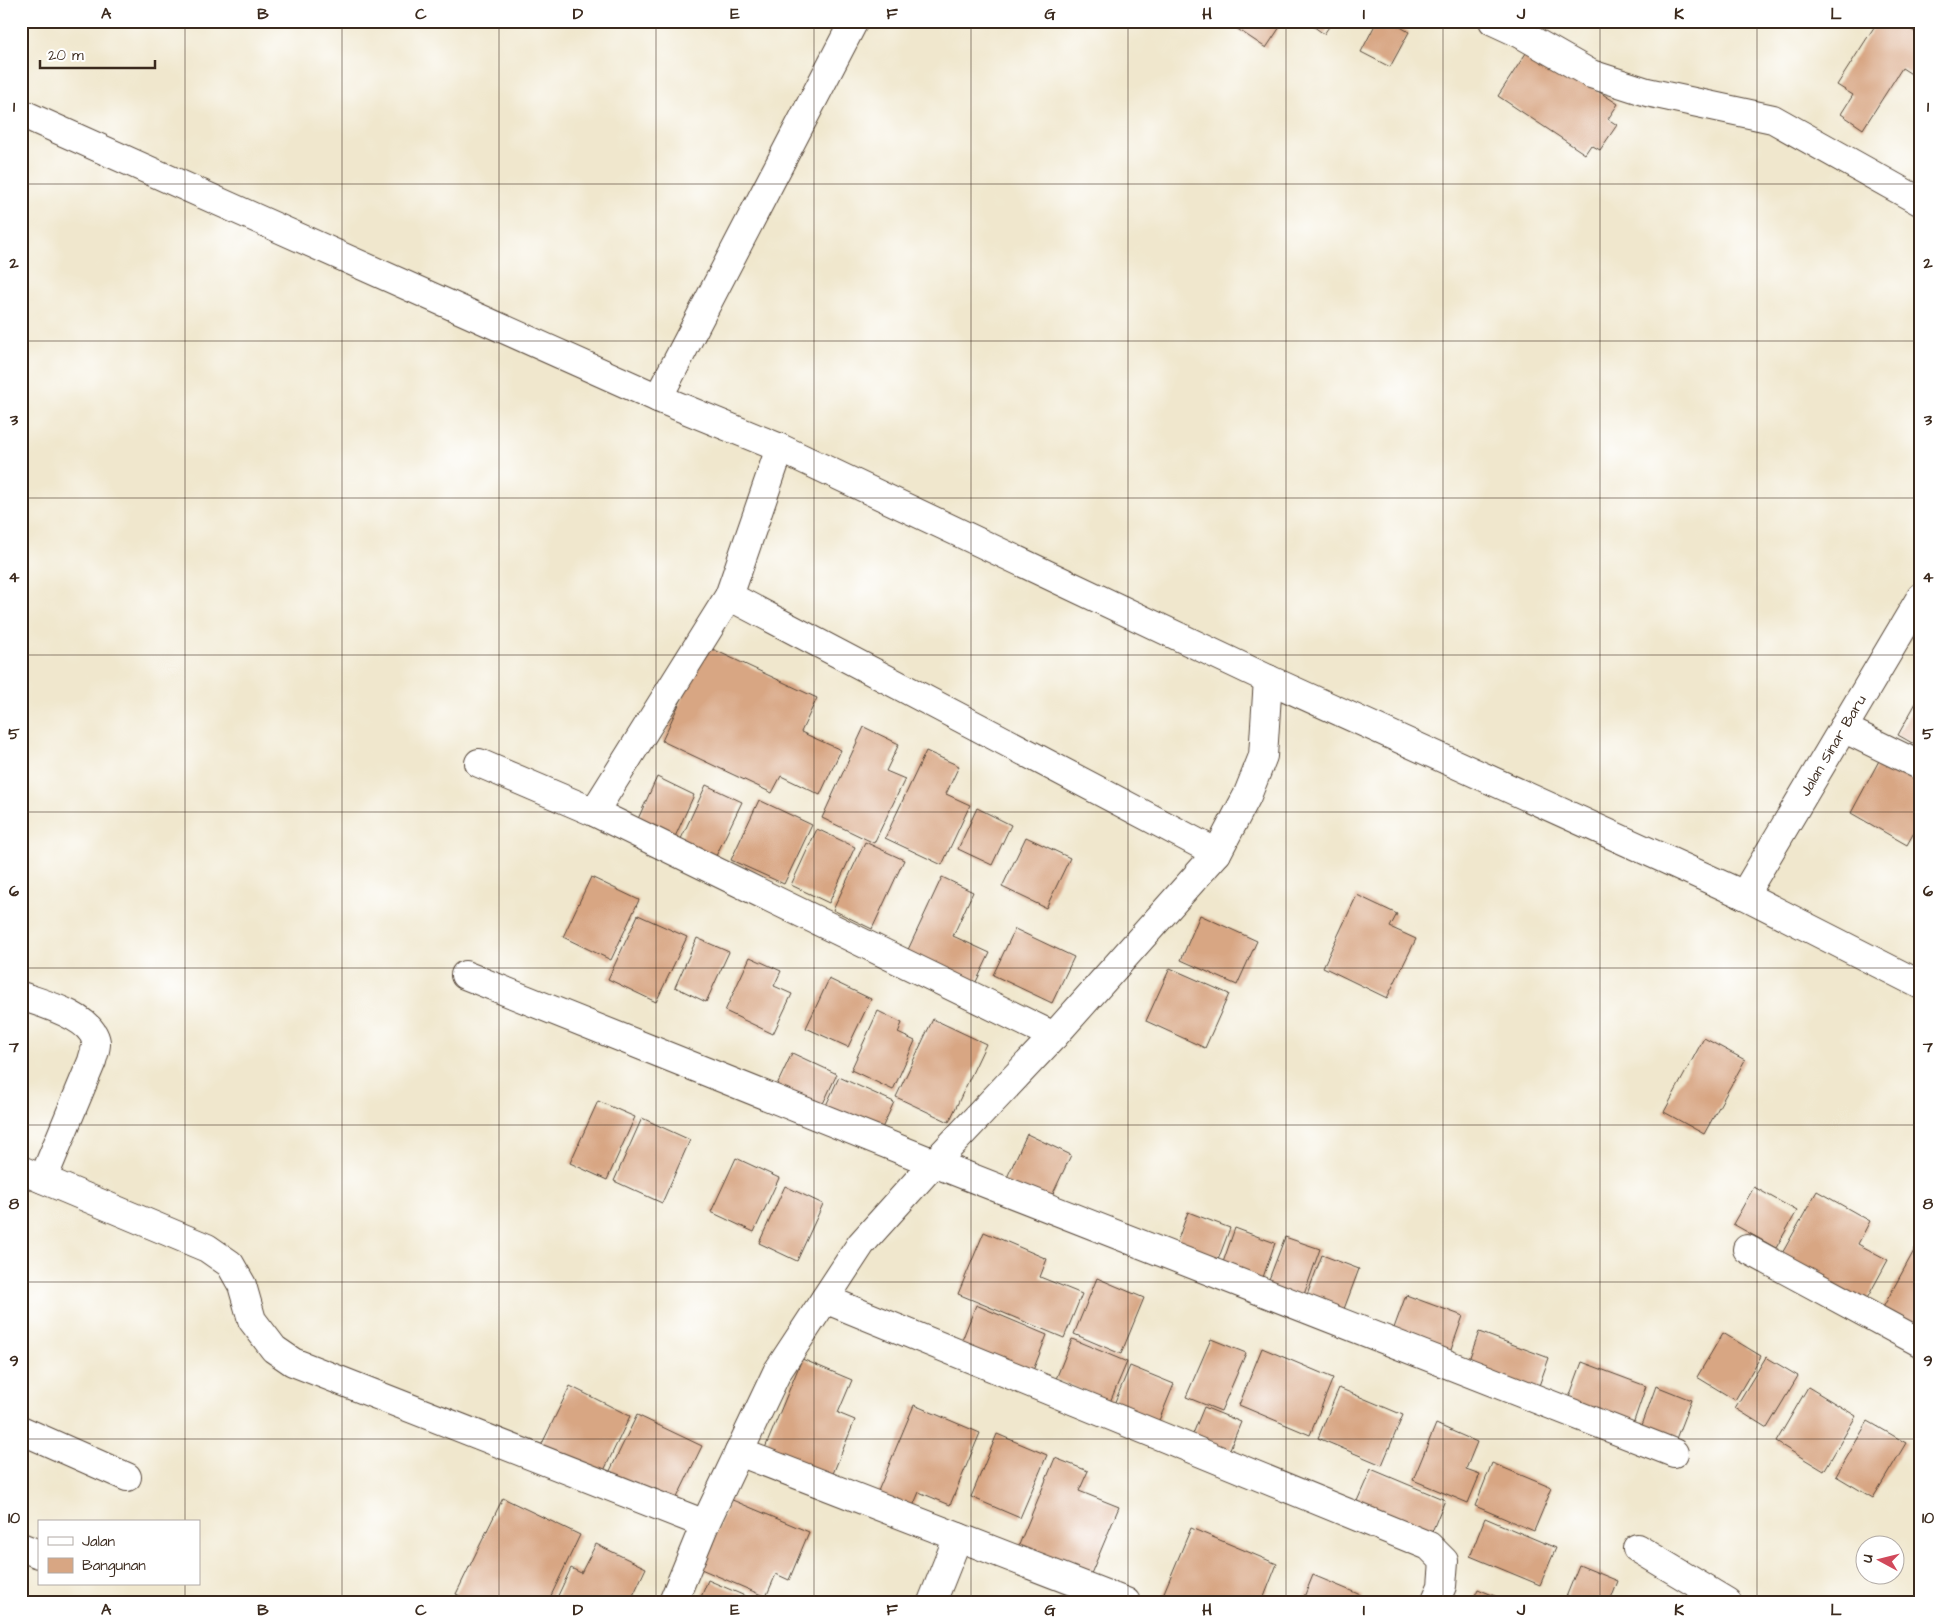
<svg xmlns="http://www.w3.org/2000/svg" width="1942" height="1623" viewBox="0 0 1942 1623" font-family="'Architects Daughter',sans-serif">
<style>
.building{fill:#d8a683}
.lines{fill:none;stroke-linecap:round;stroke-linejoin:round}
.minor-casing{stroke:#564638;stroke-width:30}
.minor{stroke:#fff;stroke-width:28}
.grid{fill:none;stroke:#3b2a1e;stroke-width:1;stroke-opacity:0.55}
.labels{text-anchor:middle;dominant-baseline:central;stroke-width:4;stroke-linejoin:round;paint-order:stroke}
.street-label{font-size:15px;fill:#3b2a1e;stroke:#fff}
.neatline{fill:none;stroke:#3b2a1e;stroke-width:2}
.grid-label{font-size:16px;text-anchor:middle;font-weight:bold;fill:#3b2a1e}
</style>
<rect width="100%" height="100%" fill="#fff"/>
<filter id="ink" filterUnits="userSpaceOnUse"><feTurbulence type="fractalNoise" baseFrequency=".02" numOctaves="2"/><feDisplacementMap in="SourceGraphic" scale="10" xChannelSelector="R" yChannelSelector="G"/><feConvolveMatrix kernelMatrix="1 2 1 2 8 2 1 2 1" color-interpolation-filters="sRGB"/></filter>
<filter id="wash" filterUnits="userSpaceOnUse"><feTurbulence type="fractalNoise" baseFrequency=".0096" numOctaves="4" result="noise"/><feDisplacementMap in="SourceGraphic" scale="20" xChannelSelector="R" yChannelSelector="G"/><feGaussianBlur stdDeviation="1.12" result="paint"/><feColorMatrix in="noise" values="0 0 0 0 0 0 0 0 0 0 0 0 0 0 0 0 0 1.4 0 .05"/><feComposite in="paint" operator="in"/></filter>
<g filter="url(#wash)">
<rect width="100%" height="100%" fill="#f0e7cd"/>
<g id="blocks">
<!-- building -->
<path class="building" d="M1232,21H1284L1266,48L1230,24Z
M1306,21H1333L1324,34Z
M1377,21H1390L1409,32L1390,67L1361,52Z
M1878,21H1898L1921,36V63L1913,75L1902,68L1863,129L1841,114L1853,95L1837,85Z
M1530,47L1618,104L1608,119L1617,125L1600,150L1591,145L1585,154L1498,96Z
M706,646L817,698L801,732L841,750L820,795L781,776L772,793L662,741Z
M1921,694V748L1898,735Z
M864,727L899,744L886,771L905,779L874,843L822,818Z
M926,751L959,766L946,794L970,805L942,865L885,838Z
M1881,757L1921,779V820L1907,845L1851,813Z
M657,777L694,795L674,839L637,821Z
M706,785L742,802L715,858L680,841Z
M759,800L812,825L784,884L731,860Z
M977,808L1011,825L992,865L958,849Z
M817,829L855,847L829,903L791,885Z
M1026,837L1070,858L1046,908L1002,887Z
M865,842L904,860L872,929L833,910Z
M591,877L639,900L611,960L563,937Z
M942,877L973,892L953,936L990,953L974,986L906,954Z
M1357,895L1397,914L1390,927L1416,939L1387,998L1323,967Z
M638,915L687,937L656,1002L608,979Z
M1200,915L1257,941L1237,985L1181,960Z
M1015,929L1074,957L1052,1003L993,975Z
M697,938L729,952L706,1002L675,987Z
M750,957L781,971L774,986L792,994L773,1034L725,1011Z
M1170,968L1229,994L1205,1048L1146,1021Z
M829,979L871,999L848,1047L806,1028Z
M878,1011L902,1023L898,1033L915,1041L893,1090L851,1070Z
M933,1019L986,1044L949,1122L896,1097Z
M1704,1038L1745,1060L1704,1134L1664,1112Z
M792,1053L837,1074L820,1110L775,1089Z
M839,1077L894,1102L878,1137L823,1112Z
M598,1101L635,1117L607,1180L570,1163Z
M642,1118L690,1140L662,1203L614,1181Z
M1027,1134L1071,1155L1049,1202L1005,1182Z
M736,1158L779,1178L754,1232L711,1212Z
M785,1186L823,1204L797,1261L759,1243Z
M1754,1187L1797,1211L1776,1248L1733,1224Z
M1817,1191L1870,1221L1858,1244L1888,1260L1864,1304L1780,1257Z
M1188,1212L1230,1228L1215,1268L1173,1253Z
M1235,1228L1275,1243L1260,1286L1220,1271Z
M984,1232L1047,1259L1040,1277L1082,1294L1064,1338L958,1294Z
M1285,1237L1320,1249L1301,1303L1265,1290Z
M1921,1238V1335L1880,1313Z
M1322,1255L1359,1269L1341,1317L1304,1303Z
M1097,1278L1144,1298L1121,1354L1074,1334Z
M1406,1295L1463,1316L1447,1361L1390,1339Z
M976,1305L1047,1335L1030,1378L959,1348Z
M1479,1332L1549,1358L1536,1394L1466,1368Z
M1723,1333L1761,1356L1735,1400L1697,1377Z
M1072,1339L1127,1362L1110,1402L1056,1379Z
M1211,1339L1246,1353L1221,1411L1186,1397Z
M1262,1348L1333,1378L1310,1435L1239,1405Z
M1766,1357L1798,1376L1767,1428L1735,1408Z
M802,1359L852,1380L838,1413L855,1420L830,1481L763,1453Z
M1582,1362L1646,1386L1632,1427L1567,1403Z
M1130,1366L1174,1384L1158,1423L1114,1404Z
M570,1386L630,1416L599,1481L538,1452Z
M1656,1386L1691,1400L1674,1444L1640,1431Z
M1808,1387L1856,1416L1824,1471L1776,1442Z
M1339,1388L1403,1415L1382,1465L1318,1438Z
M914,1405L980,1433L950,1505L919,1492L911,1511L876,1496Z
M1204,1407L1241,1422L1225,1461L1188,1446Z
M637,1415L702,1446L672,1508L607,1477Z
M1868,1421L1906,1443L1873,1498L1836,1476Z
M1436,1424L1477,1442L1466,1469L1480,1474L1468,1503L1413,1480Z
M997,1434L1047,1455L1020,1518L971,1497Z
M1055,1458L1088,1471L1079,1491L1119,1507L1088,1581L1016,1552Z
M1492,1463L1552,1488L1534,1531L1475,1506Z
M1371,1469L1445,1500L1429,1539L1354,1508Z
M503,1498L580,1535L548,1602H472L456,1594Z
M730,1499L809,1532L789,1580L776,1574L766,1597L701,1569Z
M1485,1518L1556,1548L1540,1585L1470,1556Z
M1191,1528L1277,1564L1262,1602H1160Z
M596,1544L646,1568L630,1602H555L571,1568L581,1573Z
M1579,1565L1618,1581L1610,1602H1564Z
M1313,1575L1363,1596L1361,1602H1302Z
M708,1580L759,1602H699Z
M1478,1589L1509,1602H1472Z"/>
</g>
</g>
<g filter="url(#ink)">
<use href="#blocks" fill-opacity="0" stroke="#564638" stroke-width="1"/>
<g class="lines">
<defs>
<g id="minor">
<path d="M1493,21L1521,34L1591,74L1647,92L1773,119L1921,202"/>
<path d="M21,113L658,398L780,448L1268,679L1744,895L1921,985"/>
<path d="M658,398L854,21"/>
<path d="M729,596L1217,853"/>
<path d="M1843,728L1921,766"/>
<path d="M479,763L594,812L1054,1036"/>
<path d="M594,812L729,596L780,448"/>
<path id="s1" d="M1744,895L1921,597"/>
<path d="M465,975L934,1163L1674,1453"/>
<path d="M21,996C41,1003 92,1016 96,1042C97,1047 93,1056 92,1061L43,1179"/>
<path d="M21,1170L207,1248L230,1264L242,1285L252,1320L274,1349L293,1362L705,1524"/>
<path d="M1747,1249L1921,1343"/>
<path d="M825,1299L1429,1546L1444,1561L1442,1586L1435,1602"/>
<path d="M21,1430L127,1477"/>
<path d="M739,1452L1126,1602"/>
<path d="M21,1547L39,1554"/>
<path d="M1637,1548L1727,1602"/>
<path d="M673,1602L705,1524L777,1372L861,1244L934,1163L1054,1036L1217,853L1247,796L1263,756L1268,679"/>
<path d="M932,1602L958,1537"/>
</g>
</defs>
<!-- minor casing -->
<use href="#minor" class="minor-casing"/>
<!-- minor -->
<use href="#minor" class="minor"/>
</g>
</g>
<!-- grid -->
<path class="grid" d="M185,21V1522M342,21V1602M499,21V1602M656,21V1602M814,21V1602M971,21V1602M1128,21V1602M1286,21V1602M1443,21V1602M1600,21V1602M1757,21V1602M21,184H1921M21,341H1921M21,498H1921M21,655H1921M21,812H1921M21,968H1921M21,1125H1921M21,1282H1921M21,1439H1921M185,1584V1602"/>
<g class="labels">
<!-- street labels -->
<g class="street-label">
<text stroke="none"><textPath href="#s1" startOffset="174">Jalan Sinar Baru</textPath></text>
</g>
</g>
<!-- margin -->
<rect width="1942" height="1623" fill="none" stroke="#fff" stroke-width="55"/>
<!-- legend -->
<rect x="38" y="1520" width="162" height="65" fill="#ffffff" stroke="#b1aaa5"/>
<rect x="48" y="1537" width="25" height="8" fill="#ffffff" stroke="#b1aaa5"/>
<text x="82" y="1546" font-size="15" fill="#3b2a1e">Jalan</text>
<rect x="48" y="1558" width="25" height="15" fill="#d8a683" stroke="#b1aaa5"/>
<text x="82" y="1570" font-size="15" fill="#3b2a1e">Bangunan</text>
<!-- north arrow -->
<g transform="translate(1880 1560) rotate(277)"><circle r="24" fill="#ffffff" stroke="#b1aaa5"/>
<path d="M0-4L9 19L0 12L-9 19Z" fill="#d1495b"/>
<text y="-8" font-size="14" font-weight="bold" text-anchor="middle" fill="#3b2a1e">U</text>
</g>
<!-- scale -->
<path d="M40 60v8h115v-8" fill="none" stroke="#3b2a1e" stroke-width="2.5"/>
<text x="48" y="60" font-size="15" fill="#3b2a1e" stroke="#ffffff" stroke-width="4" paint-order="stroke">20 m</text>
<rect x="28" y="28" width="1886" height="1568" class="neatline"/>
<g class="grid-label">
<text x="106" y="19">A</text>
<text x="263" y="19">B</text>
<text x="421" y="19">C</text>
<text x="578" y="19">D</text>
<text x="735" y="19">E</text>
<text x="892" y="19">F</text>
<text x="1050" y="19">G</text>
<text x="1207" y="19">H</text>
<text x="1364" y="19">I</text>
<text x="1521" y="19">J</text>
<text x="1679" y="19">K</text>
<text x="1836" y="19">L</text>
<text x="14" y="112">1</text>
<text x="1928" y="112">1</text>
<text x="14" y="268">2</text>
<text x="1928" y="268">2</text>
<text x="14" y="425">3</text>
<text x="1928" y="425">3</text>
<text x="14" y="582">4</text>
<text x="1928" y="582">4</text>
<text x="14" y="739">5</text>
<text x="1928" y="739">5</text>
<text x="14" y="896">6</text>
<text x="1928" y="896">6</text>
<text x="14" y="1052">7</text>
<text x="1928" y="1052">7</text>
<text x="14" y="1209">8</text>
<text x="1928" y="1209">8</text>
<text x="14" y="1366">9</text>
<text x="1928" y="1366">9</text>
<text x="14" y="1523">10</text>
<text x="1928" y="1523">10</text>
<text x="106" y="1615">A</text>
<text x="263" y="1615">B</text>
<text x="421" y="1615">C</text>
<text x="578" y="1615">D</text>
<text x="735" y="1615">E</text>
<text x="892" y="1615">F</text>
<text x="1050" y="1615">G</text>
<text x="1207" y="1615">H</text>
<text x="1364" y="1615">I</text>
<text x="1521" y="1615">J</text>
<text x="1679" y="1615">K</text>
<text x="1836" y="1615">L</text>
</g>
</svg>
